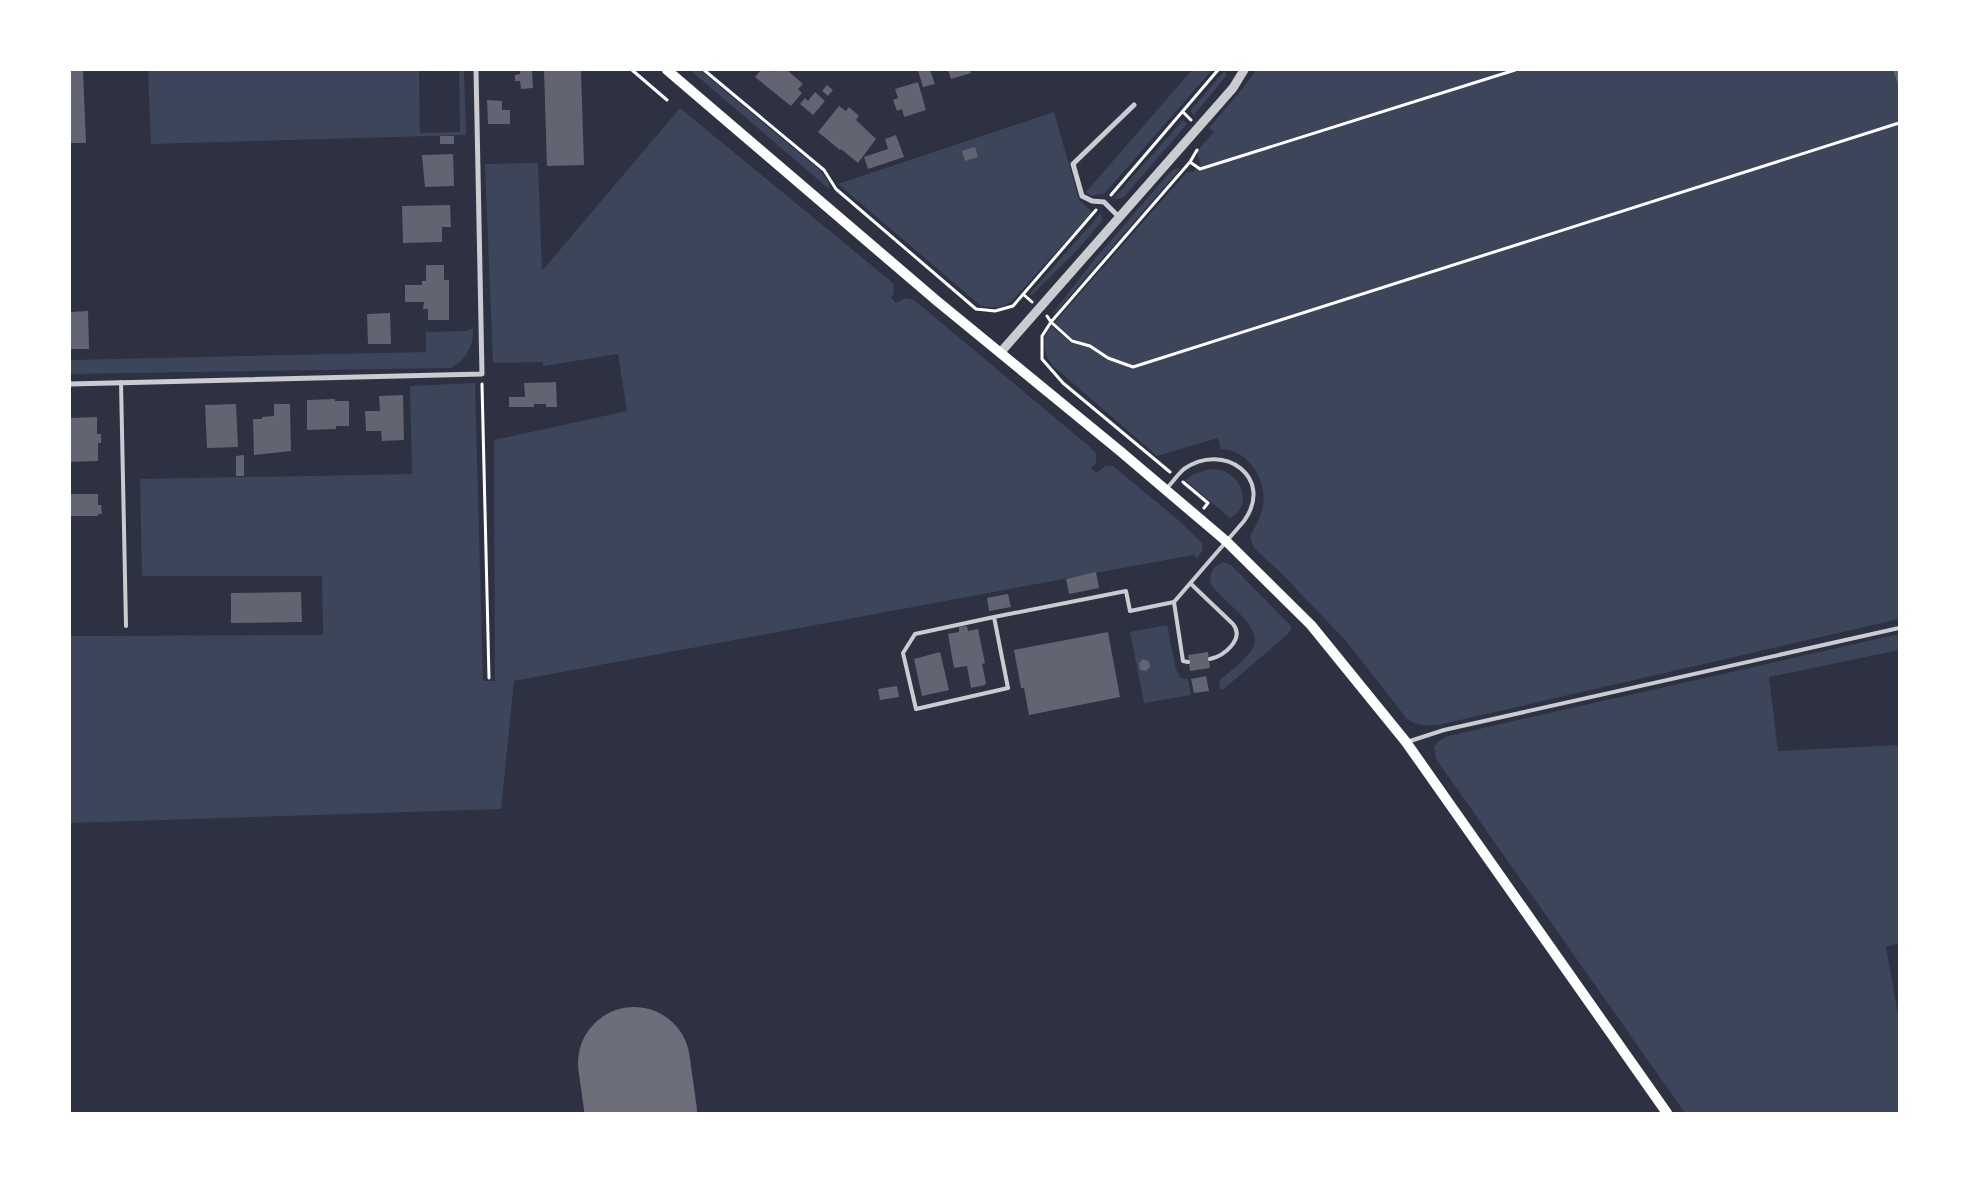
<svg xmlns="http://www.w3.org/2000/svg" width="1969" height="1183" viewBox="0 0 1969 1183" font-family="'IBM Plex Serif',serif">
<style>
.green{fill:#3c4559}
.lines{fill:none;stroke-linecap:round;stroke-linejoin:round}
.runway{stroke:#6c6f7a;stroke-width:112}
.building{fill:#626471}
.path{stroke:#fff;stroke-width:3}
.service{stroke:#caccd0;stroke-width:4}
.minor{stroke:#caccd0;stroke-width:5}
.tertiary{stroke:#caccd0;stroke-width:9}
.secondary{stroke:#fff;stroke-width:10}
</style>
<rect width="100%" height="100%" fill="#2d3142"/>
<!-- green -->
<path class="green" d="M148,70L419,71L420,133L460,132L459,70H464L466,135L151,144Z
M690,70H700L821,171L829,183V189Z
M1192,70H1212L1105,193L1091,196L1086,192Z
M1225,70L1227,75L1194,115L1190,111Z
M1256,70H1899V619L1443,724C1430,726 1419,727 1407,719L1346,641L1282,574L1254,548L1250,537C1254,527 1262,516 1263,505C1267,480 1248,449 1221,449L1218,438L1157,456L1052,365L1046,355L1044,342L1046,334L1051,326L1071,343L1075,344L1076,340L1073,339L1054,323L1187,172H1193L1200,164L1197,151L1214,132L1209,128L1243,88Z
M680,108L893,283L894,292L891,298L896,303L906,298L914,300L1090,447L1096,453V463L1091,468L1096,473L1106,466H1113L1177,519L1202,543C1204,550 1201,553 1197,559L1193,555L514,681L501,809L70,823V636L323,635L322,576H142L140,479L412,474L410,386L475,383L483,681H495L494,440L627,411L618,354L544,366L542,362L493,363L485,164L538,163L542,271Z
M1054,112L1079,200L1092,212L1011,302C1001,308 993,308 981,306L838,184Z
M1183,120L1187,124L1123,198L1113,199Z
M1181,168L1054,314L1053,313L1093,261L1169,173L1174,169Z
M1101,213L1102,221L1078,249L1031,296L1030,293Z
M473,328C474,346 466,360 451,368L70,374V360L426,352V332L466,331Z
M1210,469C1240,467 1256,505 1230,518L1185,480L1194,474Z
M1223,562L1231,565L1291,626V629L1288,634L1225,688L1220,690L1219,681C1229,672 1242,663 1250,652C1270,628 1221,602 1211,584C1208,575 1214,565 1223,562Z
M1167,625L1176,669L1181,678L1188,679L1191,695L1144,703L1130,632Z
M1899,634V650L1769,677L1778,751L1899,745V943L1886,947L1899,1020V1113H1685L1436,759L1434,747L1439,741L1448,736Z"/>
<g class="lines">
<!-- runway -->
<path class="runway" d="M634,1063L641,1113"/>
</g>
<!-- building -->
<path class="building" d="M70,70H83L86,143H70Z
M520,70H532L533,88L521,89L520,81H515V75L520,74Z
M544,70H581L584,165L547,166Z
M761,70H771L774,72L775,70H787L803,84L798,89L802,93L791,106L755,77Z
M930,70L935,84L923,87L918,71Z
M948,70H970L971,73L951,79Z
M1893,70H1899V87Z
M918,82L926,110L904,117L902,109L897,111L893,100L898,98L895,89Z
M827,85L833,90L828,96L822,91Z
M815,92L825,101L813,115L800,104L805,98L808,101Z
M487,100L502,101V110H510V124H488Z
M839,106L846,111L849,107L859,116L856,120L876,139L858,163L841,149L840,150L818,132Z
M896,135L904,157L868,169L864,157L888,149L885,139Z
M440,136H454V144H440Z
M975,147L978,157L965,161L962,151Z
M453,154L454,186L425,187L422,155Z
M450,205L451,227H442V242L403,243L402,206Z
M426,265H444V280H449V320H428V309H423L424,302H405V285H422V281H426Z
M88,311L89,349H70V312Z
M390,313L391,344H368L367,314Z
M556,382L557,407H546V404H534V407H509V397H525L524,383Z
M403,395L404,440L382,441L381,431H366L365,411H380L379,396Z
M335,399V401H349V426H336V429L307,430V400Z
M236,404L238,447L207,448L205,405Z
M274,404H290L291,451L254,455L253,419H262V417L274,416Z
M97,417V434H101V443H98V461L70,462V418Z
M244,455V476H236V456Z
M70,494H98V505H101L102,514H98V516H70Z
M1096,572L1099,588L1069,594L1066,579Z
M301,592L302,622L231,623V593Z
M1008,594L1011,607L989,611L987,598Z
M967,626L968,631L978,629L985,663L982,664L986,683L985,685L971,688L967,666L954,668L948,634L959,632V627Z
M1108,632L1120,697L1029,715L1024,688H1021L1014,650Z
M940,652L949,690L922,696L914,659Z
M1208,652L1210,668L1190,671L1188,655Z
M1143,659L1149,661L1150,667L1146,671L1140,670L1139,663Z
M1206,676L1209,691L1194,693L1191,679Z
M897,686L899,697L880,700L878,689Z"/>
<g class="lines">
<!-- path -->
<path class="path" d="M632,70L667,100
M704,70L824,170L836,189L976,309L995,311L1013,306L1096,210
M1183,112L1191,120
M1190,162L1200,169L1515,70
M1111,195L1218,70
M1023,294L1032,302
M1047,316L1051,322L1072,341L1090,346L1108,358L1133,367L1899,123
M482,384L489,678
M1170,472L1063,383L1042,359V336L1051,322L1190,162L1197,150
M1183,482L1208,503L1204,508"/>
<!-- service -->
<path class="service" d="M121,382L126,626
M1191,584L1233,624C1245,639 1224,656 1210,659
M1174,602L1183,661L1188,662
M994,617L915,634L903,653L916,709L1008,688L994,617L1126,591L1130,611L1174,602L1244,521C1275,478 1224,441 1184,469C1178,474 1172,483 1166,489
M1407,742L1444,730L1899,628"/>
<!-- minor -->
<path class="minor" d="M1119,217L1104,202L1092,201L1082,196L1073,164L1134,105
M70,384L482,374L476,70"/>
<!-- tertiary -->
<path class="tertiary" d="M1000,353L1233,88L1244,70"/>
<!-- secondary -->
<path class="secondary" d="M667,70L937,301L1120,451L1226,541L1311,625L1406,742L1667,1113"/>
</g>
<!-- border -->
<rect width="1969" height="1183" fill="none" stroke="#ffffff" stroke-width="142"/>
</svg>
